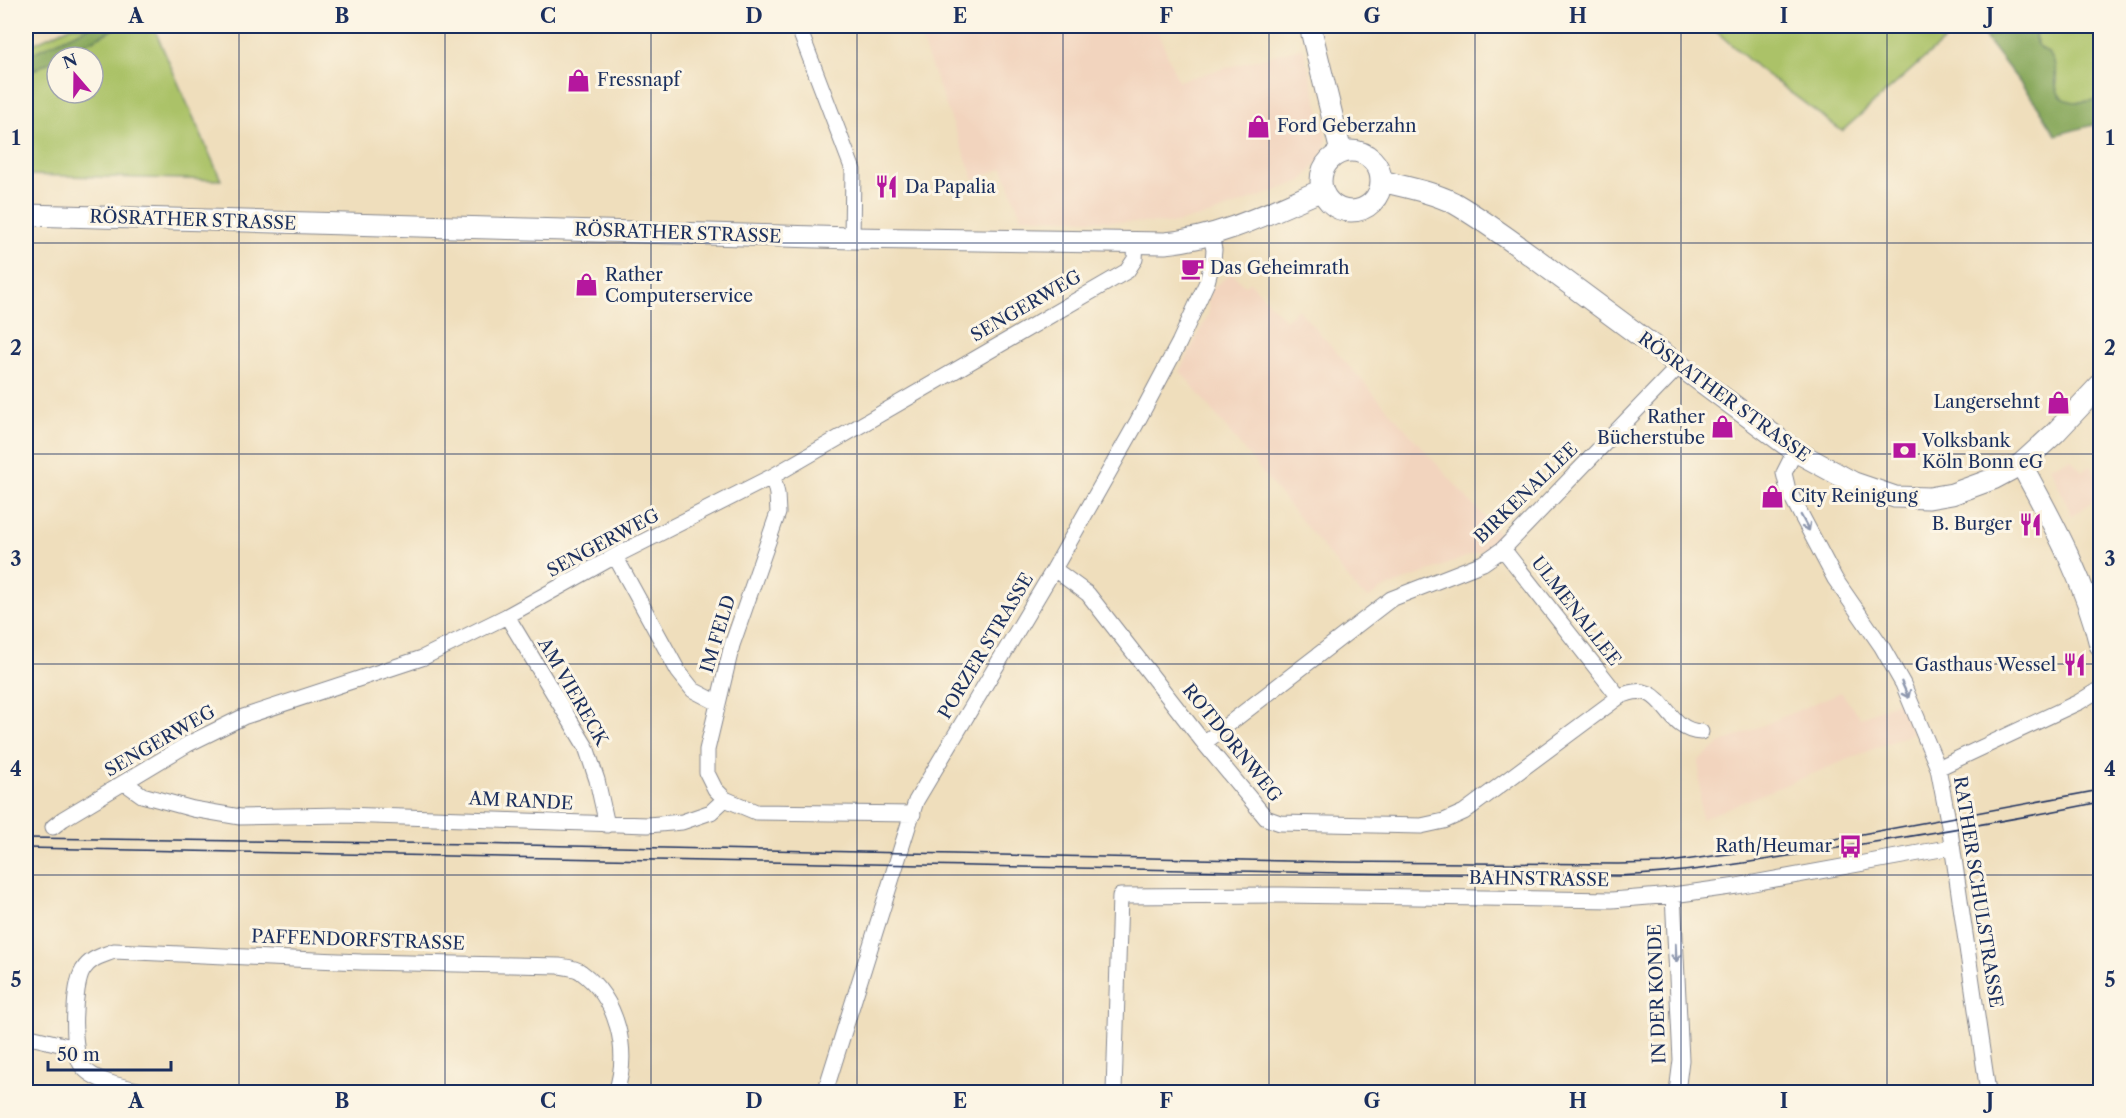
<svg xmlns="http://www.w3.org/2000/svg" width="2126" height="1118" viewBox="0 0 2126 1118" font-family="'Libre Caslon Text',serif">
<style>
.built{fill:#f2d4be}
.green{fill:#abc267;stroke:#637862;stroke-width:1.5;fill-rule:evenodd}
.forest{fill:#88a85c;stroke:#526c5d;stroke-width:1.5}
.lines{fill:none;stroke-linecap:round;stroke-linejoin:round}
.street-casing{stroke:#85868d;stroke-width:17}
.secondary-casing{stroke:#85868d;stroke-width:23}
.street{stroke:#fff;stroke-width:15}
.secondary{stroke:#fff;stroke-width:21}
.tram{stroke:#1b2f5e;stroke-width:1.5}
.oneway{stroke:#8d97ae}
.grid{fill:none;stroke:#1b2f5e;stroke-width:1.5;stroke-opacity:0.55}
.labels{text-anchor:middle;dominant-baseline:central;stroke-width:6;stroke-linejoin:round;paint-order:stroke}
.poi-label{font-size:18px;fill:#1b2f5e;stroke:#fcf5e5;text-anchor:start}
.street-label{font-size:18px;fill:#1b2f5e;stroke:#fcf5e5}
.neatline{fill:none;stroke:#1b2f5e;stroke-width:2}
.grid-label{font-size:20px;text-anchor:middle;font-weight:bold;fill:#1b2f5e}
</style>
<rect width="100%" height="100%" fill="#fcf5e5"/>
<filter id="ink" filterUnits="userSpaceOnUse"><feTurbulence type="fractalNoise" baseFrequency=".0167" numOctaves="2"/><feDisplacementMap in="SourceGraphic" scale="12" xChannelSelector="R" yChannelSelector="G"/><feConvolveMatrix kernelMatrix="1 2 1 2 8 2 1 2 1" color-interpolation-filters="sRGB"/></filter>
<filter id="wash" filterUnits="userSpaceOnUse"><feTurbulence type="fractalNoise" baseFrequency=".008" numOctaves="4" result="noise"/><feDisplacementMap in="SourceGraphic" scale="24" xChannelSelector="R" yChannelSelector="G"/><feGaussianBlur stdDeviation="1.35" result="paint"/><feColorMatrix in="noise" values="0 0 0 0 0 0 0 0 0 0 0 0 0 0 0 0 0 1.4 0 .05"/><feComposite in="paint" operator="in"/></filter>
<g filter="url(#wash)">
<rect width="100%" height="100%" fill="#efdebc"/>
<!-- built -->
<path class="built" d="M916,26H1156L1178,81L1303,47L1327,140L1319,161L1302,181L1212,214L1172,224L1021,217L1003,168L974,180Z
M1232,273L1245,286L1250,282L1285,320L1298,309L1502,537L1484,550L1380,590L1369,598L1360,593L1180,371L1209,313L1208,302L1210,290Z
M2071,459L2082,471L2090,466L2100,480V496L2072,516L2050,467Z
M1841,692L1860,718L1899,701L1913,733L1701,819L1699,760L1721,743Z"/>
<!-- green -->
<path class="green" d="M72,26H153L221,180L26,175V47ZM57,57H93V93H57Z
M1710,26H1961L1842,131L1759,69Z
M2038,26H2100V99C2088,102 2063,107 2057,91C2055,86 2058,81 2057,77C2055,63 2048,53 2038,45L2035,36Z"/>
<!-- forest -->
<path class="forest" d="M91,26H120L26,74V56Z
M1976,26H2038L2035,36L2037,45C2044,50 2051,54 2054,62C2057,71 2054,82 2057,90C2063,107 2088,102 2100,99V123L2056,135L2038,106Z"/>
</g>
<g filter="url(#ink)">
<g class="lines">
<defs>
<path id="street" d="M798,26L853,170L852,238
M1795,451L1784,473L1788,490L1835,579L1882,647L1903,684L1938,768L1950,831L1988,1092
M1503,549L1619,697
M615,556L678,671L693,690L718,703
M1054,569L1088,594L1204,743L1266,818L1280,823L1421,826L1444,821L1464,812L1619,697C1666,674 1661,730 1701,732
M507,616L586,747L597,780L607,825
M1204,743L1391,599L1483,563L1503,549L1679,366
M1938,768L2079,702L2100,689
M125,783L142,795L193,809L240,817L343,815L648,825L682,822L711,812L725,799L756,812L913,814
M725,799L715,789L707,773V750L732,645L778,513L777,494L773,476
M53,827L63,819L188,744L243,717L422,658L507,616L615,556L773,476L1127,271L1135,259L1136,242
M1673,895L1681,1060L1677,1092
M26,1036L76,1048
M147,1092C129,1088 93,1082 82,1066C71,1051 73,986 83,970C90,958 102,956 114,951L361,962L559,966C566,967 576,968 581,972C618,999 630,1051 616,1092
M825,1092L916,801L1054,569L1136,424L1179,343L1207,282L1213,260L1214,250L1211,235
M1114,1092L1120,896L1283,895L1612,900L1673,895L1737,886L1952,847"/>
<path id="secondary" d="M1310,26L1341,152
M1321 181a30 30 0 1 1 60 0a30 30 0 1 1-60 0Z
M1381,181C1405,187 1432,192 1454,203C1482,219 1509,239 1536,259L1795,451L1854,483L1895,497L1929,498L1952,494L1993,479L2021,464L2055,433L2100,385
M26,215L852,238L1165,243C1220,238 1271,212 1322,190
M2021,464C2053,523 2085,580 2100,645"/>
</defs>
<!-- street casing -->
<use href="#street" class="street-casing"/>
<!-- secondary casing -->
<use href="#secondary" class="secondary-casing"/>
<!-- street -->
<use href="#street" class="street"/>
<!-- secondary -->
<use href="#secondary" class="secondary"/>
<!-- tram -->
<path class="tram" d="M26,838L474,844L1340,862L1618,864L1663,863L1835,839L2100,790
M26,848L1340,873L1618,876C1694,873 1769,859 1844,847C1930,833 2015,820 2100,802"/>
</g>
<!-- one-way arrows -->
<defs><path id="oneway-shaft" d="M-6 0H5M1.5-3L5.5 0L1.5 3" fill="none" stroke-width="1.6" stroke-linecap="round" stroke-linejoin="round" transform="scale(1.5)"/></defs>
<g class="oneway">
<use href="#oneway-shaft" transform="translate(1805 523) rotate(62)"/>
<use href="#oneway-shaft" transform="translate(1905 690) rotate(66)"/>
<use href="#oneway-shaft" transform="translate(1676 953) rotate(87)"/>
</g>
</g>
<!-- grid -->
<path class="grid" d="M239,26V1092M445,26V1092M651,26V1092M857,26V1092M1063,26V1092M1269,26V1092M1475,26V1092M1681,26V1092M1887,26V1092M26,243H2100M26,454H2100M26,664H2100M26,875H2100"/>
<!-- icons -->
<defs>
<symbol id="shop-bare" viewBox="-9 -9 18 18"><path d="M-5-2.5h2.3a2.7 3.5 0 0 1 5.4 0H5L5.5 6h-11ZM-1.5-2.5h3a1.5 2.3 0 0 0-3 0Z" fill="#b5179e" stroke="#fcf5e5" stroke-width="2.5" paint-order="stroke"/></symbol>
<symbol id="restaurant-bare" viewBox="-9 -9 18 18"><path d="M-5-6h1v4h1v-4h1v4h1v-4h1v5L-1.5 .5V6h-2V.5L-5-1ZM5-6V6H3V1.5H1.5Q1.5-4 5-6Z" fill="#b5179e" stroke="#fcf5e5" stroke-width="2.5" paint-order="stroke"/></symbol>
<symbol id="cafe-bare" viewBox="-9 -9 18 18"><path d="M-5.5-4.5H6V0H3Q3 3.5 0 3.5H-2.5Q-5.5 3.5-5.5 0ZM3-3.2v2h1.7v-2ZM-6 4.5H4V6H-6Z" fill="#b5179e" stroke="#fcf5e5" stroke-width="2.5" paint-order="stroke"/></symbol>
<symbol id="bank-bare" viewBox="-9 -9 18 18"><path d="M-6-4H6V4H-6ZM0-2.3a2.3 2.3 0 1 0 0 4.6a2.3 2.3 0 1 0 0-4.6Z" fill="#b5179e" stroke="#fcf5e5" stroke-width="2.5" paint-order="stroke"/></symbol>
<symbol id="bus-bare" viewBox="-9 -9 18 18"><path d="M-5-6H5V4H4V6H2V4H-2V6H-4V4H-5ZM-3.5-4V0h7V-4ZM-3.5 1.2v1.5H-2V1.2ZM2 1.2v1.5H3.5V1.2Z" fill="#b5179e" stroke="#fcf5e5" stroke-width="2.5" paint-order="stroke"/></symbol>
</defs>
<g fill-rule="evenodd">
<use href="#shop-bare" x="562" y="64" width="33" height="33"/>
<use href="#shop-bare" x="1242" y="110" width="33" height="33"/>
<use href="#restaurant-bare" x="870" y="170" width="33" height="33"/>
<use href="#cafe-bare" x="1176" y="252" width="33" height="33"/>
<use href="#shop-bare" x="570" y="268" width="33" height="33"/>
<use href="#shop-bare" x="2042" y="386" width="33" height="33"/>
<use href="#shop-bare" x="1706" y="410" width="33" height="33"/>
<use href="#bank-bare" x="1888" y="434" width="33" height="33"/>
<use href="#shop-bare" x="1756" y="480" width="33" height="33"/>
<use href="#restaurant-bare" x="2014" y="508" width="33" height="33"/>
<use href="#restaurant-bare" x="2058" y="648" width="33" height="33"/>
<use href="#bus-bare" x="1834" y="830" width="33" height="33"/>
</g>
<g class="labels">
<!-- poi labels -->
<g class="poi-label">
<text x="597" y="80">Fressnapf</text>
<text x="1277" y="126">Ford Geberzahn</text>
<text x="905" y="187">Da Papalia</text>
<text x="1210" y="268">Das Geheimrath</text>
<text x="605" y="275">Rather<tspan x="605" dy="21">Computerservice</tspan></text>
<text x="2040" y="402" text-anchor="end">Langersehnt</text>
<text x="1705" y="417" text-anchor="end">Rather<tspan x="1705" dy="21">Bücherstube</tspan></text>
<text x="1922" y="441">Volksbank<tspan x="1922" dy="21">Köln Bonn eG</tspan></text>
<text x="1791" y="496">City Reinigung</text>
<text x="2012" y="524" text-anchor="end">B. Burger</text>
<text x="2056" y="665" text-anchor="end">Gasthaus Wessel</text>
<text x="1832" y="846" text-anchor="end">Rath/Heumar</text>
</g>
<!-- street labels -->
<g class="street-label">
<text transform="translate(193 220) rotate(2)">RÖSRATHER STRASSE</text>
<text transform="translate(678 233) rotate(2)">RÖSRATHER STRASSE</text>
<text transform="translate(1026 306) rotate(-30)">SENGERWEG</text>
<text transform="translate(1724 397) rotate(36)">RÖSRATHER STRASSE</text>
<text transform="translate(1526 493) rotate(-44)">BIRKENALLEE</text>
<text transform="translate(603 543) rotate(-28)">SENGERWEG</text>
<text transform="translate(1576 611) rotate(52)">ULMENALLEE</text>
<text transform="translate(718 634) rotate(-73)">IM FELD</text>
<text transform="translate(986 646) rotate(-59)">PORZER STRASSE</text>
<text transform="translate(573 692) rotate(60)">AM VIERECK</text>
<text transform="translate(160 741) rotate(-30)">SENGERWEG</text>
<text transform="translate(1232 743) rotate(51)">ROTDORNWEG</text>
<text transform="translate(521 801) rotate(3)">AM RANDE</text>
<text transform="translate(1539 879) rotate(1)">BAHNSTRASSE</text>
<text transform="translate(1978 892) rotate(81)">RATHER SCHULSTRASSE</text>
<text transform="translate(358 940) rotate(2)">PAFFENDORFSTRASSE</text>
<text transform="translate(1657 994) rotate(-92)">IN DER KONDE</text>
</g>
</g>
<!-- margin -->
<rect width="2126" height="1118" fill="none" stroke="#fcf5e5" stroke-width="66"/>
<!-- north arrow -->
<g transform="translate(75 75) rotate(340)"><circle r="28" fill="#fcf5e5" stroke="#a2a6af" stroke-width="1.5"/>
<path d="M0-4.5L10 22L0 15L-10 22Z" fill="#b5179e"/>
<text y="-9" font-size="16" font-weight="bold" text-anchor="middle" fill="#1b2f5e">N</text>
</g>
<!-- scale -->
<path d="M48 1061v9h123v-9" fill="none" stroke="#1b2f5e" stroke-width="3"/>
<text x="57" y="1061" font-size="18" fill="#1b2f5e" stroke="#fcf5e5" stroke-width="4.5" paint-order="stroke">50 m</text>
<rect x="33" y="33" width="2060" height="1052" class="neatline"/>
<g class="grid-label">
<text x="136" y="23">A</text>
<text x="342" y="23">B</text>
<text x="548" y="23">C</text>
<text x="754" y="23">D</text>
<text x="960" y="23">E</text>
<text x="1166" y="23">F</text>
<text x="1372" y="23">G</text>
<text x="1578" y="23">H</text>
<text x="1784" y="23">I</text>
<text x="1990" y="23">J</text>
<text x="16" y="145">1</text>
<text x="2110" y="145">1</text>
<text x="16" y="355">2</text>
<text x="2110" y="355">2</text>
<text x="16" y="566">3</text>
<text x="2110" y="566">3</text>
<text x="16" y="776">4</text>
<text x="2110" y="776">4</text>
<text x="16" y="987">5</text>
<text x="2110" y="987">5</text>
<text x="136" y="1108">A</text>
<text x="342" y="1108">B</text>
<text x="548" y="1108">C</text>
<text x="754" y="1108">D</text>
<text x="960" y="1108">E</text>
<text x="1166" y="1108">F</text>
<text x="1372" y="1108">G</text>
<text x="1578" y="1108">H</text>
<text x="1784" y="1108">I</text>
<text x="1990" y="1108">J</text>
</g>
</svg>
